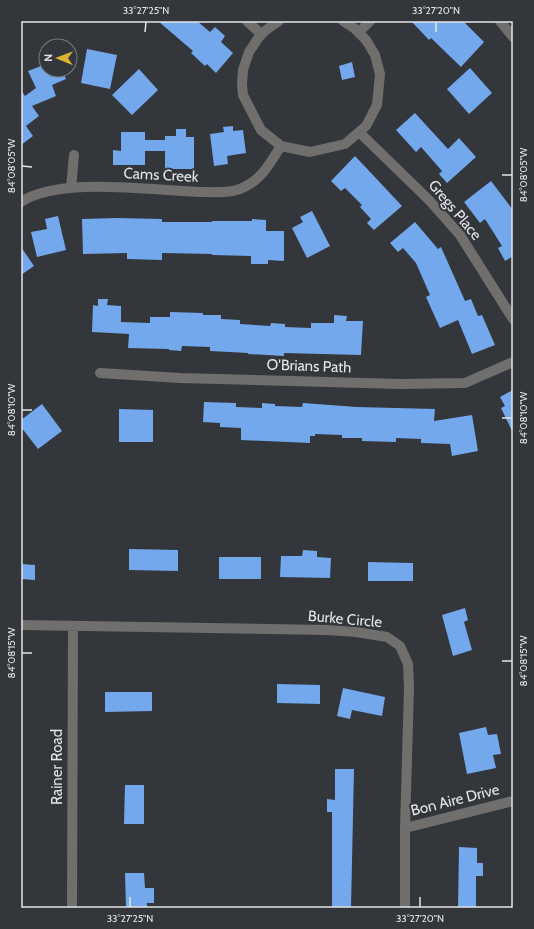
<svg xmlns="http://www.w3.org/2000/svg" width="534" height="929" viewBox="0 0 534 929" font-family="Cabin,sans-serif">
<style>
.building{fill:#73a8ec}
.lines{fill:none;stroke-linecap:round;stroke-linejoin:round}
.street{stroke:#706f6d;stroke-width:10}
.ticks{fill:none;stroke:#e3e5e8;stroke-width:1.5}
.labels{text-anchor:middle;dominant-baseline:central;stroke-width:4;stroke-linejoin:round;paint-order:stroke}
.street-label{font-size:15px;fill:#e3e5e8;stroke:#33363a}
.neatline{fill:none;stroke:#e3e5e8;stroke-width:1.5}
.ticks-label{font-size:10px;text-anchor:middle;fill:#e3e5e8}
</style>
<rect width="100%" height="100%" fill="#33363a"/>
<!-- building -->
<path class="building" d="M158,21H197L210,32L215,27L225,36L221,42L233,53L216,73L207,64L205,66L191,53L193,51Z
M411,21H463L484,42L461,67L431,38L429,40Z
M87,49L117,55L110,89L81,83Z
M352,62L355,77L342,80L339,66Z
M46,64V70H62L66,79L52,85L56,96L32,106L39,116L26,126L33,136L21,145V90L25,96L36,88L28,71Z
M470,68L492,93L469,114L447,89Z
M139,69L158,90L132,115L112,95Z
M415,113L448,149L459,138L476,157L447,183L439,174L442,171L421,147L416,152L396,130Z
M233,126V131L243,130L246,153L227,156L228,164L214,166L210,134L224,132L223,127Z
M176,129H186V137H194V169H165V151H145V165H113V150L121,151V132H145V140H165V136H176Z
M355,156L372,174L402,206L374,230L367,223L371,219L360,207L362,205L345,188L341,191L331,181Z
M491,181L513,210V256L505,261L498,248L502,246L485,219L480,223L464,202Z
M312,211L330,246L307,258L292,228L303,222L300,217Z
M58,216L66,250L37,257L31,232L47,229L45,219Z
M117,218L162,219V222H212V221H252V219L266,220V231H284V261L268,260V264H251V256L212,255V254L162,253V260L127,259V253L83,254L82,219Z
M415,222L438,249L441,247L465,301L471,299L478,316L482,315L495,345L472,354L458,320L440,328L426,297L430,295L416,263L403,248L398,252L390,243Z
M21,247L34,266L21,275Z
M98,299H108L107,305L121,306V322L150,323V317H170V312L203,313V315H221V319L240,320V324L270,326L271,323L285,324V327L311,328V323H334V315L347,316L346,321H363L361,355L284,353V356L248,354V353L210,351V347L182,346L181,351L169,350V349L128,348L129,334L92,332L93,305L98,306Z
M513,390V433L501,408L505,406L500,397Z
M204,402L236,403V407L262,408V403L275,404V406L302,407L303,403L357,407L435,409L434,421L472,415L478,451L452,456L450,444L421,443V439L396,438V442L362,441V438H342V435L315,434V436H310V443L241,440V428L220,427V423L203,422Z
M42,404L62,431L38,449L21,427V420Z
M119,409L153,410V442H119Z
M129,549L178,550V571L129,570Z
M303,550L317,551V557L331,558L330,578L280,577L281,556H302Z
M219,557H261V579H219Z
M368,562L413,563V581H368Z
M21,564L35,565V580L21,579Z
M465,608L468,620L464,622L472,650L453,656L442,615Z
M277,684L320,685V704L277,703Z
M343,688L385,697L382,716L352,710L350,719L337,716Z
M105,692H152V711L105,712Z
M486,727L488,735L497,734L501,754L493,755L496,768L467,774L459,733Z
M335,769H354L351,908H332V812H327V799L335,800Z
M125,785H144V824H124Z
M459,847L477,848V863H483V876H476V908H458Z
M125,873H144L145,888H154V903H147V908H126Z"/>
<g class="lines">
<!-- street -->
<path class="street" d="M247,21L261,34
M279,21L266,30L259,37L249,52L243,70L242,85L243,95L261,130L281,146L310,152L345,144L366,126L377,105L380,74L375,55L366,40L354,28L343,21
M500,21L513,37
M359,32L370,21
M359,132L429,200L460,235L513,319
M71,188L74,155
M21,202C60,176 154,191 201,192C217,192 234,194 248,185C263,177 272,160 281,146
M100,373L180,378L400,384L465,383L513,362
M21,625L327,630L356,632L387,637L400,646L408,664L409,688L405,828V908
M405,828L513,801
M72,908L73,626"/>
</g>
<!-- ticks -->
<path class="ticks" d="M145,32L146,22M436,32V22M22,166L32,167M502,175H512M22,410H32M502,418H512M22,653H32M502,661H512M130,907V897M420,907V897"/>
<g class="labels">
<!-- street labels -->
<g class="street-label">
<text transform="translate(161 175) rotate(3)">Cams Creek</text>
<text transform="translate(455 210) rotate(50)">Gregs Place</text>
<text transform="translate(309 366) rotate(2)">O'Brians Path</text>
<text transform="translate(345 619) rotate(5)">Burke Circle</text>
<text transform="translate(57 767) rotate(-90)">Rainer Road</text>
<text transform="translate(455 800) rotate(-14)">Bon Aire Drive</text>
</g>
</g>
<!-- border -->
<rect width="534" height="929" fill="none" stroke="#33363a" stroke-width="44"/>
<!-- north arrow -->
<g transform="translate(58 58) rotate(271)"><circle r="19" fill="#33363a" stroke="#797c80"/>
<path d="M0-3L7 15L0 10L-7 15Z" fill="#dbb233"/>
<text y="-6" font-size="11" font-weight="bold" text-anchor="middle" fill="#e3e5e8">N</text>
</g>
<rect x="22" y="22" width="490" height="885" class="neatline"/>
<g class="ticks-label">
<text x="146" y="14">33°27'25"N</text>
<text x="436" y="14">33°27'20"N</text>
<text transform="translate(11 166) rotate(-90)" y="4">84°08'05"W</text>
<text transform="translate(523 175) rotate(-90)" y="4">84°08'05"W</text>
<text transform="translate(11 410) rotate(-90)" y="4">84°08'10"W</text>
<text transform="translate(523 418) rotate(-90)" y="4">84°08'10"W</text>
<text transform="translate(11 653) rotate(-90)" y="4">84°08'15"W</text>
<text transform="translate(523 661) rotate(-90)" y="4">84°08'15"W</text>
<text x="130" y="922">33°27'25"N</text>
<text x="420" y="922">33°27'20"N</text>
</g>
</svg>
